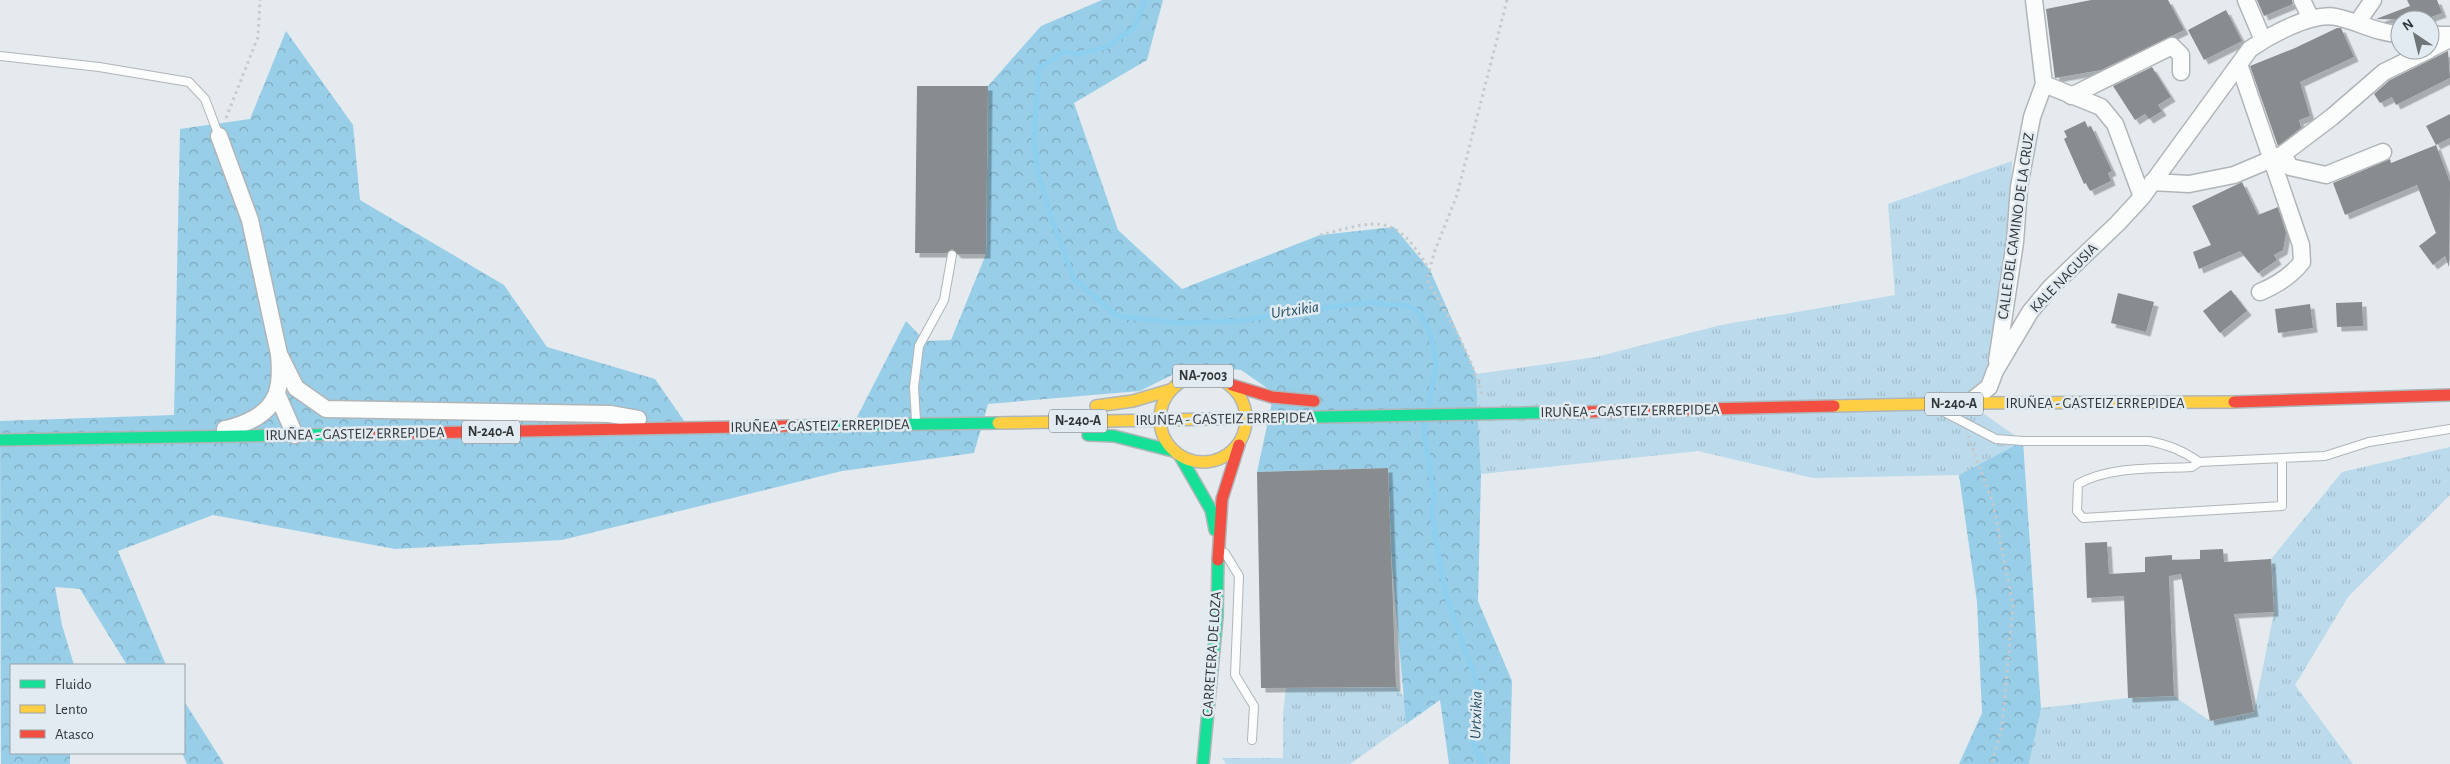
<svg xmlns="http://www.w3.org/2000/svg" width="2450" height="764" viewBox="0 0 2450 764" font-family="'Alegreya Sans',sans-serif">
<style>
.grass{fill:url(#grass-tufts)}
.forest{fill:url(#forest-crowns)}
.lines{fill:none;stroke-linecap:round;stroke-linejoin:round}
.stream{stroke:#8dcfef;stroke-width:5}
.building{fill:#888c8f;filter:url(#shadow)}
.lane-casing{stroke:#b0b5b8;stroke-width:10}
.street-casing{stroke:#b0b5b8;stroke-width:19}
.fast-casing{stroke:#b0b5b8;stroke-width:14}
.slow-casing{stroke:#b0b5b8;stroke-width:14}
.jam-casing{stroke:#b0b5b8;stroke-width:14}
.path{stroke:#c7cacb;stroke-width:3;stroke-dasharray:2.5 4;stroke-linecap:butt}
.lane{stroke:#fbfcfc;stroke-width:8}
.street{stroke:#fbfcfc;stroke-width:16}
.fast{stroke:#16e098;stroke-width:11}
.slow{stroke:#ffcf43;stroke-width:11}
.jam{stroke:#f24e42;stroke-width:11}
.labels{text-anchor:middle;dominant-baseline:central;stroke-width:5;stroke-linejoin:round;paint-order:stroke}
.shield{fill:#e1ebf1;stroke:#666c70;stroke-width:1}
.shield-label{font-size:14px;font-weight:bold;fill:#323639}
.street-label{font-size:15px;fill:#323639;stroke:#e1ebf1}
.water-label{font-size:16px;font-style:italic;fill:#234b5e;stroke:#e1ebf1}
</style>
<defs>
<pattern id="grass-tufts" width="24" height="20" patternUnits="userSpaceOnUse" patternTransform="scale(1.25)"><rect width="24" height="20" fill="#bbdaeb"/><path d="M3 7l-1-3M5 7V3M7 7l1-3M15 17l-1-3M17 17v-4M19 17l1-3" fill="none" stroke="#a1bcca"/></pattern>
<pattern id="forest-crowns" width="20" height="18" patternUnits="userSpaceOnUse" patternTransform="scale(1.25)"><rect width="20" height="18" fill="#99cee8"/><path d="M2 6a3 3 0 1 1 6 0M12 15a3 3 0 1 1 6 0" fill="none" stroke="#7da8bd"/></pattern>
<filter id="shadow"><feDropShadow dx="4.5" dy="4.5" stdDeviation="0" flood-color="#0004"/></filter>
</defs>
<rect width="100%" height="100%" fill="#e4eaee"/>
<!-- grass -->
<path class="grass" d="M2012,161L2005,305L1995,371L1968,403L2023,441L1959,475L1813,478L1698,451L1481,474L1476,374L1596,357L1721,325L1895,295L1888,204Z
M2450,447V495L2348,597L2295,685L2353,764H2029L2041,708L2128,698L2174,696L2210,721L2254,712L2274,612L2271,559L2342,472Z
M1396,687L1406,700V724L1350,764H1226L1222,758H1283V714L1286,688Z"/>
<!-- forest -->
<path class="forest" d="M1102,0H1163L1147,60L1074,103L1118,230L1182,289L1320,235L1394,227L1430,270L1476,374L1481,474L1478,601L1512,681L1510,764H1449L1440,700L1406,724L1391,552L1388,468L1257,472L1274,393L1241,370L1192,365L1140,391L988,404L974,453L842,471L562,540L395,549L213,515L118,551L166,665H127L80,589L55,587L62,625L74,665H11V753H70V764H1L0,421L174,415L180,129L250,119L286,31L353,125L360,200L504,285L547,347L655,379L689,428L853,425L906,321L925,341L951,340L986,254L988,86L1041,26Z
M2023,441L2041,709L2029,764H1959L1982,713L1977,602L1959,475Z
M184,701L224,764H187L182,753Z"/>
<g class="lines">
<!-- stream -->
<path class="stream" d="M1145,0L1134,28L1106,47L1079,54L1063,52L1039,68L1034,138L1037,169L1053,223L1074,279L1117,316L1177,323L1240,321L1269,316L1284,309L1306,310L1372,302L1387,305H1404L1415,309L1422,317L1431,336L1436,365L1428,407
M1425,423L1424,432L1434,495L1432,513L1435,537L1446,595L1478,686L1473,742L1483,764"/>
</g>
<!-- building -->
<path class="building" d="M2091,0H2168L2184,30L2101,70L2055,78L2046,9Z
M2257,0H2292L2293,4L2264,16Z
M2407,0H2437L2442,13L2423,20L2376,19L2410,6Z
M2226,10L2242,41L2204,60L2188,30Z
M2337,28H2341L2354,57L2300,82L2310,116L2299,120L2301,128L2278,146L2250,66L2295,48Z
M2448,51L2450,78L2396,105L2392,97L2380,103L2374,94L2390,80Z
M2152,67L2171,97L2158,105L2162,111L2149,119L2145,114L2135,120L2113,86Z
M917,86H988L986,254H957L952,249L947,253H915Z
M2450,114V138L2436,145L2426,126Z
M2085,121L2088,128L2091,126L2112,171L2108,173L2111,181L2090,191L2086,183L2084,184L2064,139L2067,137L2064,131Z
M2436,145L2450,182L2449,267L2445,256L2433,265L2419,246L2436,233L2417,185L2345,215L2333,183L2390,159L2391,163Z
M2242,182L2258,215L2278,207L2286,233L2283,250L2274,255L2277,260L2258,273L2240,251L2199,269L2193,252L2211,245L2192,206Z
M2231,290L2247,311L2220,333L2203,311Z
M2118,293L2154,302L2146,332L2111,323Z
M2362,302L2363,326L2337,327L2336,303Z
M2310,304L2313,328L2278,333L2275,309Z
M1388,468L1396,687L1261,688L1257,472Z
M2107,542L2109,574L2145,572V557L2172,555V560L2200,559V550L2223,549L2224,562L2271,559L2274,612L2234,614L2254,712L2210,721L2181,574L2169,576L2174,696L2128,698L2124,596L2087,598L2085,543Z"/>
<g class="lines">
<defs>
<path id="lane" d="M0,56L99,67L189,82L205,99L219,136
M1946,413L1996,439L2023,441H2149C2168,445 2182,450 2199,462L2325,456L2369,442L2450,429
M916,420L914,387L919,346L944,300L952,255
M2199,462L2192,467C2155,469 2110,466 2078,484L2077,511L2083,518L2282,506V459
M1225,553L1239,576L1235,675L1254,706L1252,740"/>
<path id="street" d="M2246,0L2263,40
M2302,0L2311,19
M2357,23L2373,0
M2430,35H2450
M2430,49L2450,39
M2239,64L2301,245L2302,262C2291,276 2277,285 2260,292
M2044,84L2101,107L2115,124L2142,197
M2071,96L2172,46L2181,55V72
M219,136L250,220L279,354C282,386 279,408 247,422C240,425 233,428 225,429
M2283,154L2290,167L2326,175L2383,152
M2152,182L2189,184L2234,175L2272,159L2283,154L2332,117L2384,72L2429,50
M279,354L296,388L326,409L610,414L638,419
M1997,361L2015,242L2019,187L2032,117L2044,84L2034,0
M277,394L295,435
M1970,402L1989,387L1995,371L2030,312L2050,288L2118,223L2142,197L2250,49C2270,35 2312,12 2336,17C2357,21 2379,34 2400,34"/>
<path id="fast" d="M1264,418L1583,412
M794,426L998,423
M1088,435L1114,436L1173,451
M0,440L360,434
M1180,456L1211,510L1215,530
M1203,764L1217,617L1218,560"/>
<path id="slow" d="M1160 419a43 43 0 1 1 86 0a43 43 0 1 1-86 0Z
M1096,406L1133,401L1170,390
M1834,406L1968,403L2234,402
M998,423L1264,418"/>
<path id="jam" d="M1232,385L1272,397L1314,401
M2234,402L2450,395
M1583,412L1834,406
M360,434L794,426
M1218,560L1222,499L1239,445"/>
</defs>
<!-- lane casing -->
<use href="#lane" class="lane-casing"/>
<!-- street casing -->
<use href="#street" class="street-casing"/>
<!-- fast casing -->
<use href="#fast" class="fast-casing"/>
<!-- slow casing -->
<use href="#slow" class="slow-casing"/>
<!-- jam casing -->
<use href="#jam" class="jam-casing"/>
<!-- path -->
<path class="path" d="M226,118L258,37L260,0
M1320,235C1379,220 1395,212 1429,269
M1482,394C1470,353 1449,317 1427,280L1434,253L1457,195L1507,0
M1968,436L1993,503L2013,606L2002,728L1991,764"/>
<!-- lane -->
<use href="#lane" class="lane"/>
<!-- street -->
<use href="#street" class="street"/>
<!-- fast -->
<use href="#fast" class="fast"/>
<!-- slow -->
<use href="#slow" class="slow"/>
<!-- jam -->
<use href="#jam" class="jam"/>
</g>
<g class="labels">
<!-- shield labels -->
<g class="shield">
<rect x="1173" y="364.5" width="60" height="23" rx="4"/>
<rect x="1925" y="392.5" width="58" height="23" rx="4"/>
<rect x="1049" y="409.5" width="58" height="23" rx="4"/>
<rect x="462" y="420.5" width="58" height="23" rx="4"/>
</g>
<g class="shield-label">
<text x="1203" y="376">NA-7003</text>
<text x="1954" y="404">N-240-A</text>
<text x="1078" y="421">N-240-A</text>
<text x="491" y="432">N-240-A</text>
</g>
<!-- street labels -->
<g class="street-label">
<text transform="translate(2016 226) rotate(-82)">CALLE DEL CAMINO DE LA CRUZ</text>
<text transform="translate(2064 278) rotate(-46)">KALE NAGUSIA</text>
<text x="2095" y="403">IRUÑEA - GASTEIZ ERREPIDEA</text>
<text transform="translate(1630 411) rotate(-1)">IRUÑEA - GASTEIZ ERREPIDEA</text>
<text transform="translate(1225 419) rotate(-1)">IRUÑEA - GASTEIZ ERREPIDEA</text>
<text transform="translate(820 426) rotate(-1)">IRUÑEA - GASTEIZ ERREPIDEA</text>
<text transform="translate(355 434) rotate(-1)">IRUÑEA - GASTEIZ ERREPIDEA</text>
<text transform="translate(1212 654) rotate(-86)">CARRETERA DE LOZA</text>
</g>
<!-- water labels -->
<g class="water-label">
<text transform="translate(1295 310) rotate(-8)">Urtxikia</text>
<text transform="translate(1476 715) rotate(-88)">Urtxikia</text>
</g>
</g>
<!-- legend -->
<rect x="10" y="664" width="175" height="90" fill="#e1ebf1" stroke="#9ba3a7"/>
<rect x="20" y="680" width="25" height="8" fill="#16e098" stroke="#9ba3a7"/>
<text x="55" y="689" font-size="15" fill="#323639">Fluido</text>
<rect x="20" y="705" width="25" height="8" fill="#ffcf43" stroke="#9ba3a7"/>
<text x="55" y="714" font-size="15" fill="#323639">Lento</text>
<rect x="20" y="730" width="25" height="8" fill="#f24e42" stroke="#9ba3a7"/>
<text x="55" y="739" font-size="15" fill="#323639">Atasco</text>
<!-- north arrow -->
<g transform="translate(2415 35) rotate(325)"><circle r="24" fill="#e1ebf1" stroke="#9ba3a7"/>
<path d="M0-4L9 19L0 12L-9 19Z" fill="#707578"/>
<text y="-8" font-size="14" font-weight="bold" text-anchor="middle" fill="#323639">N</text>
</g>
</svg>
